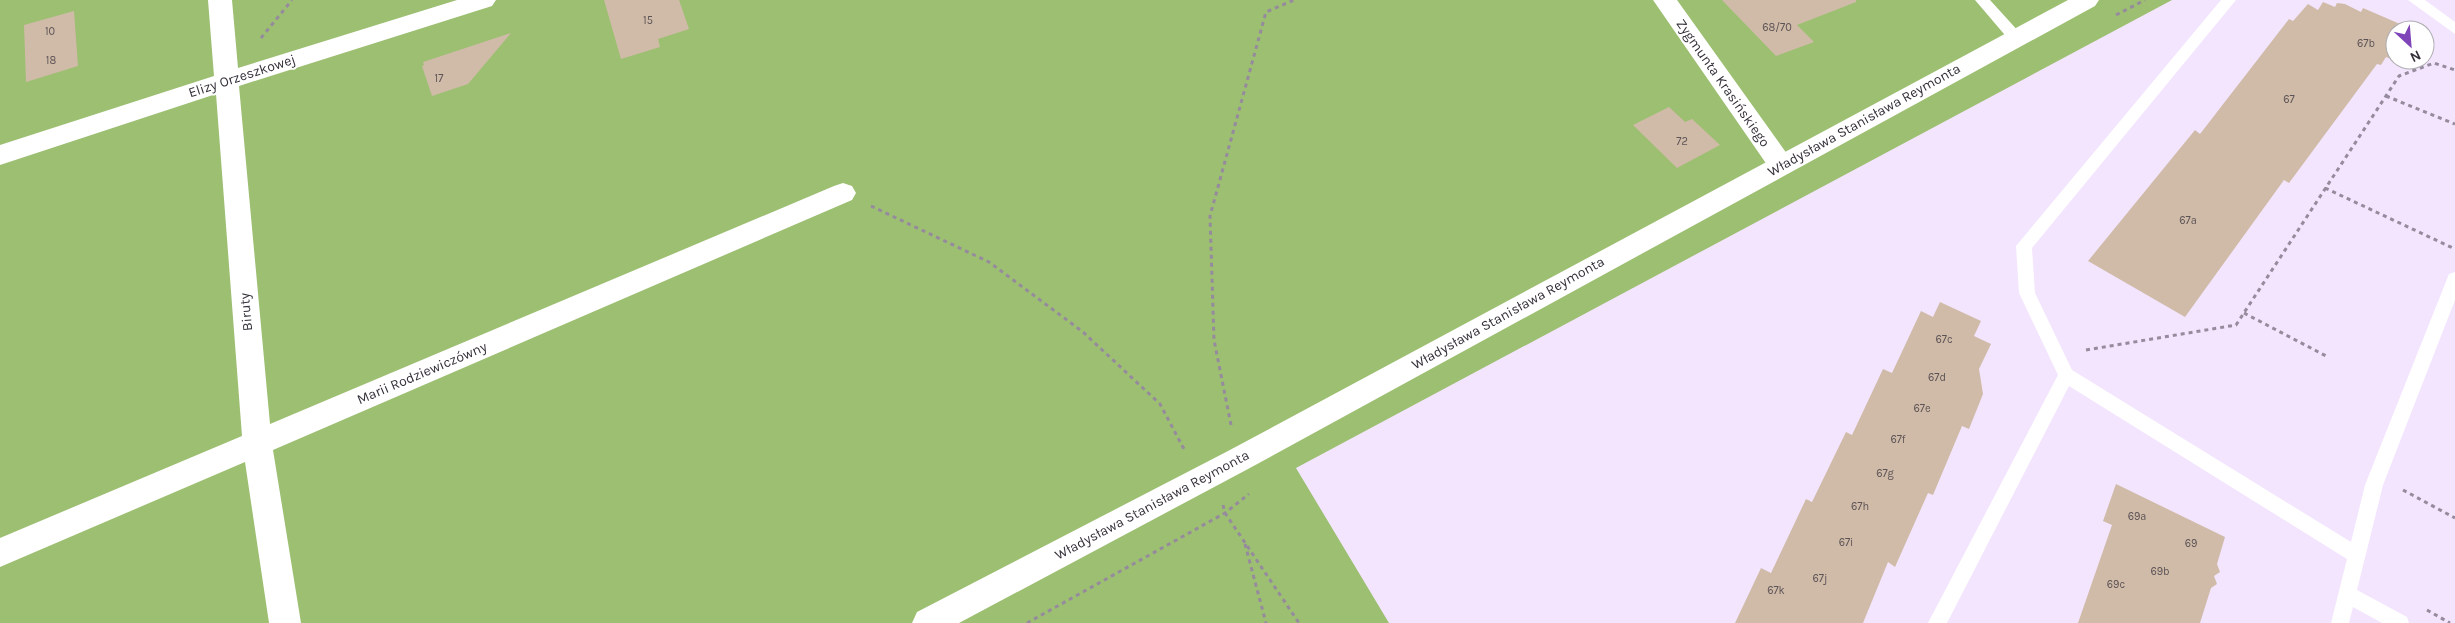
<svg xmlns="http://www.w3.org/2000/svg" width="2455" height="623" viewBox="0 0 2455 623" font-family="Karla,sans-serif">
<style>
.forest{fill:#9dbf72}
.building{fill:#d0bba8}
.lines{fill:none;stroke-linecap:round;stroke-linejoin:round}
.path{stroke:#958b9d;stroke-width:3;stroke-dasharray:4 4;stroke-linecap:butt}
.lane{fill:#fff;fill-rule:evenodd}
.street{fill:#fff;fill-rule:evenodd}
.secondary{fill:#fff;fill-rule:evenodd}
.labels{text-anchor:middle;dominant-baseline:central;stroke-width:4;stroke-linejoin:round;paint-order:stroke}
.number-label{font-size:11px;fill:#5c5356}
.street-label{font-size:14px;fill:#35303a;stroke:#fff}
</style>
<rect width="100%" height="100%" fill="#f3e5fe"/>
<!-- forest -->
<path class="forest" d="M0,0H2172L1296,468L1389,623H0Z"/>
<!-- building -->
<path class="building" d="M604,0H679L689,29L658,39L660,47L621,59Z
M1722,0H1856V2L1797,25L1814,42L1776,56Z
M2323,2L2335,7L2337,3L2345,4L2361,12L2363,8L2400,24L2396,29L2399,30H2395V60H2411L2407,66L2386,57L2381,65L2377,64L2289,183L2284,180L2185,317L2088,261L2195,130L2200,134L2289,19L2293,21L2308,4L2318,10Z
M74,11L78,66L26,82L24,25Z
M511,33L468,84L432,96L422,66L424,65L423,62Z
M1669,107L1685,122L1692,119L1720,145L1677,168L1633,125Z
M1940,302L1981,321L1974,336L1991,344L1979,369L1983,394L1969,429L1962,426L1933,495L1928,493L1895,567L1888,562L1863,623H1735L1761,568L1771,573L1806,499L1812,502L1846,432L1852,435L1883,369L1892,373L1921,311L1933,317Z
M2116,484L2225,537L2217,564L2220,572L2214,576L2217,584L2211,588L2200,623H2078L2112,525L2103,521Z"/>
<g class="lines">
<!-- path -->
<path class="path" d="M2116,15L2145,0
M261,38L292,0
M2386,96L2455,124
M2325,188L2455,249
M871,206L989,262L1083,332L1160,404L1185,451
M2244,313L2328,357
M2086,350L2236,325L2399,76L2434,63L2455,70
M1231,425L1214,340L1210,216L1266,12L1294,0
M2403,490L2455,518
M1223,505L1225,513L1299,623
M1245,544L1266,623
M2427,610L2450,623
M1027,623L1225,513L1249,494"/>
<!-- lane -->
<path class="lane" d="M1975,0H1990L2020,33L2022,37L2020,41H2010Z
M2221,0H2236L2032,248L2035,293L2072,370L2351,542L2365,485L2447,279L2449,274L2455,272V300L2383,485L2357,590L2407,617L2409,623H2382L2353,607L2349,623H2331L2347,559L2069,386L1947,623H1928L2058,375L2019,293L2016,246Z
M2408,0H2425L2455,22V34Z"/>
<!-- street -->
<path class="street" d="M208,0H232L238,68L457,0H496L492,6L239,86L270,424L834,186L843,183L852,186L856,193L852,200L273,450L301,623H269L245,462L0,567V538L242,436L216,94L0,165V145L214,76Z
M1653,0H1677L1790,158L1794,165L1790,172L1781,175L1772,172Z"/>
<!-- secondary -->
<path class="secondary" d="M2068,0H2099L2095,6L1248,469L959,623H912L917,612L1228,451Z"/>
</g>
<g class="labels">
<!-- number labels -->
<g class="number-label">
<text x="648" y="20">15</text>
<text x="1777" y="27">68/70</text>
<text x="50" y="31">10</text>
<text x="2366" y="43">67b</text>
<text x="51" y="60">18</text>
<text x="439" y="78">17</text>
<text x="2289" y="99">67</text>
<text x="1682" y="141">72</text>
<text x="2188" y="220">67a</text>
<text x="1944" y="339">67c</text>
<text x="1937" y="377">67d</text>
<text x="1922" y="408">67e</text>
<text x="1898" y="439">67f</text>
<text x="1885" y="473">67g</text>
<text x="1860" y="506">67h</text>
<text x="2137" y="516">69a</text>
<text x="1846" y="542">67i</text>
<text x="2191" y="543">69</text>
<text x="2160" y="571">69b</text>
<text x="1820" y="578">67j</text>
<text x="2116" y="584">69c</text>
<text x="1776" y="590">67k</text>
</g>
<!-- street labels -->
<g class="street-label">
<text transform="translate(242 76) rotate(-18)">Elizy Orzeszkowej</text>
<text transform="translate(1723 83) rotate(55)">Zygmunta Krasińskiego</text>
<text transform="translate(1864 120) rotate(-29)">Władysława Stanisława Reymonta</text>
<text transform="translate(246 312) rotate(-95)">Biruty</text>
<text transform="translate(1508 313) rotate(-29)">Władysława Stanisława Reymonta</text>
<text transform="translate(422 373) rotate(-23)">Marii Rodziewiczówny</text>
<text transform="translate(1152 505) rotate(-28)">Władysława Stanisława Reymonta</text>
</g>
</g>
<!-- north arrow -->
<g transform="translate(2410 45) rotate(154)"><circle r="24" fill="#ffffff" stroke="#aeacb0"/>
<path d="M0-4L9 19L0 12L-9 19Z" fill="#8044b9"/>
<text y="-8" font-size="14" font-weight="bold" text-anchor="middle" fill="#35303a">N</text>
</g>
</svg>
